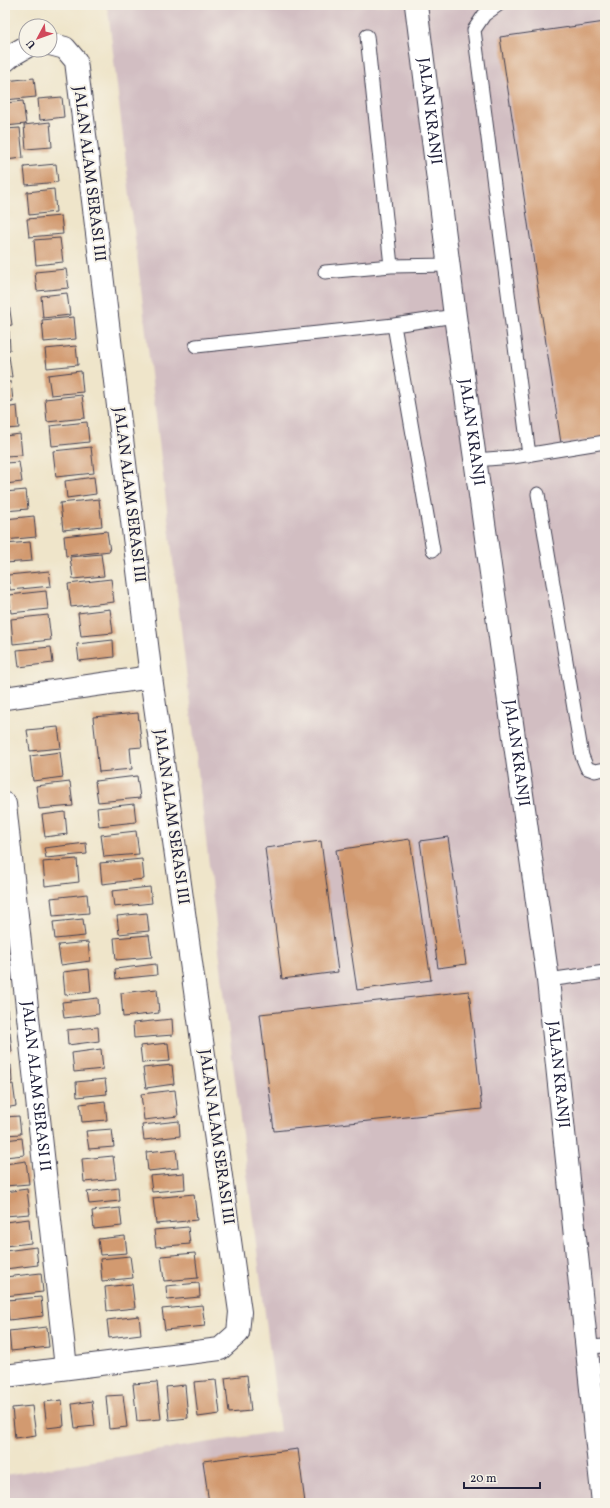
<svg xmlns="http://www.w3.org/2000/svg" width="610" height="1508" viewBox="0 0 610 1508" font-family="Vollkorn,serif">
<style>
.industrial{fill:#d2bec2}
.building{fill:#d29a6f}
.lines{fill:none;stroke-linecap:round;stroke-linejoin:round}
.lane-casing{stroke:#413f50;stroke-width:15}
.street-casing{stroke:#413f50;stroke-width:24}
.lane{stroke:#fff;stroke-width:13}
.street{stroke:#fff;stroke-width:22}
.labels{text-anchor:middle;dominant-baseline:central;stroke-width:4;stroke-linejoin:round;paint-order:stroke}
.street-label{font-size:16px;fill:#22223b;stroke:#f7f3e8}
</style>
<rect width="100%" height="100%" fill="#f7f3e8"/>
<filter id="ink" filterUnits="userSpaceOnUse"><feTurbulence type="fractalNoise" baseFrequency=".025" numOctaves="2"/><feDisplacementMap in="SourceGraphic" scale="8" xChannelSelector="R" yChannelSelector="G"/><feConvolveMatrix kernelMatrix="1 2 1 2 8 2 1 2 1" color-interpolation-filters="sRGB"/></filter>
<filter id="wash" filterUnits="userSpaceOnUse"><feTurbulence type="fractalNoise" baseFrequency=".012" numOctaves="4" result="noise"/><feDisplacementMap in="SourceGraphic" scale="16" xChannelSelector="R" yChannelSelector="G"/><feGaussianBlur stdDeviation="0.9" result="paint"/><feColorMatrix in="noise" values="0 0 0 0 0 0 0 0 0 0 0 0 0 0 0 0 0 1.4 0 .05"/><feComposite in="paint" operator="in"/></filter>
<g filter="url(#wash)">
<rect width="100%" height="100%" fill="#efe5ca"/>
<!-- industrial -->
<path class="industrial" d="M104,5H605V1503H5V1475L280,1431L226,1009L108,10Z"/>
<g id="blocks">
<!-- building -->
<path class="building" d="M5,5H12L5,11Z
M605,22V437L561,443L500,37Z
M34,78L36,97L5,100V81Z
M62,97L64,117L40,120L38,99Z
M23,101L26,124L5,126V103Z
M50,122L52,147L26,149L24,125Z
M20,128L23,158L5,160V129Z
M56,164L58,182L26,185L24,167Z
M54,189L56,212L29,215L27,192Z
M61,216L63,234L29,237L27,219Z
M5,231L8,245H5Z
M60,238L63,262L36,265L34,240Z
M66,269L69,288L37,291L35,272Z
M67,293L70,315L43,318L41,296Z
M5,304H9L12,325L5,326Z
M74,317L76,339L44,342L42,320Z
M9,331L10,350L5,351V332Z
M76,346L78,365L47,368L45,349Z
M9,356L12,377H5V357Z
M81,371L83,392L51,395L48,375Z
M5,382H11L13,401L5,402Z
M82,395L85,418L47,422L45,399Z
M17,406L19,428L5,429V408Z
M87,422L89,442L52,446L50,426Z
M20,434L22,455L5,456V436Z
M91,447L94,473L56,477L53,451Z
M19,462L22,482L5,484V463Z
M94,477L96,494L67,498L65,481Z
M26,490L28,509L5,511V492Z
M99,499L102,526L63,530L60,503Z
M34,516L36,537L5,540V519Z
M107,531L110,551L66,556L64,536Z
M30,542L32,561L5,563V544Z
M101,554L104,576L73,579L70,557Z
M49,571L51,586L10,590L8,575Z
M111,579L114,602L71,607L68,584Z
M46,591L48,609L11,613L9,595Z
M110,609L113,633L81,636L78,613Z
M48,615L51,640L13,644L11,619Z
M113,640L114,657L79,661L77,644Z
M51,647L53,663L19,667L17,650Z
M138,713L142,747L130,748L132,769L99,772L93,717Z
M58,727L61,748L30,751L27,730Z
M60,752L63,777L33,781L30,756Z
M137,776L140,798L98,802L95,781Z
M70,782L73,806L39,809L36,786Z
M134,804L136,822L99,826L97,808Z
M65,812L67,834L45,837L42,815Z
M136,831L139,854L104,857L101,835Z
M448,837L466,964L438,968L420,841Z
M410,839L431,980L357,990L336,850Z
M321,841L338,972L282,979L265,848Z
M86,843L87,854L46,858L44,848Z
M77,859L79,882L45,886L43,862Z
M142,859L144,879L102,884L100,863Z
M150,887L152,903L114,907L112,891Z
M87,894L89,913L53,916L51,898Z
M147,913L149,931L119,934L117,916Z
M83,919L85,936L55,939L53,922Z
M149,935L152,957L116,960L114,938Z
M88,942L90,961L61,965L58,945Z
M156,964L157,975L116,979L115,969Z
M89,969L91,992L65,995L63,972Z
M157,989L159,1013L123,1017L121,993Z
M469,991L482,1109L274,1131L260,1014Z
M98,998L99,1014L64,1018L62,1002Z
M7,1009L9,1028H5V1010Z
M172,1019L173,1035L134,1038L133,1023Z
M98,1027L99,1041L68,1045L67,1030Z
M5,1032H10L12,1052H5Z
M168,1043L170,1061L142,1063L140,1046Z
M101,1049L103,1069L74,1072L72,1053Z
M11,1065L12,1082H5V1066Z
M172,1065L174,1084L146,1088L143,1068Z
M105,1079L107,1094L77,1097L76,1082Z
M13,1084L16,1106L5,1108V1085Z
M175,1090L178,1116L144,1120L141,1094Z
M105,1101L107,1120L82,1122L80,1104Z
M19,1116L21,1134L5,1135V1117Z
M179,1121L180,1136L144,1140L142,1125Z
M112,1129L114,1147L89,1149L86,1131Z
M22,1138L24,1155L5,1157V1140Z
M176,1149L178,1168L148,1171L146,1152Z
M113,1156L116,1179L84,1182L82,1159Z
M26,1161L29,1184L5,1186V1164Z
M184,1173L185,1189L152,1192L150,1176Z
M119,1188L120,1201L89,1204L87,1192Z
M27,1189L30,1214L5,1216V1192Z
M194,1194L197,1220L156,1224L153,1198Z
M120,1208L122,1226L94,1229L92,1211Z
M29,1219L31,1243L5,1246V1222Z
M188,1227L190,1244L156,1247L154,1230Z
M125,1236L127,1253L100,1255L98,1239Z
M36,1247L38,1265L5,1269V1251Z
M195,1253L198,1278L164,1281L161,1256Z
M130,1256L133,1278L102,1281L100,1259Z
M41,1273L43,1292L5,1296V1277Z
M199,1283L200,1297L167,1300L166,1286Z
M132,1284L135,1308L107,1311L105,1287Z
M41,1297L43,1316L9,1320L7,1300Z
M202,1305L205,1326L165,1330L162,1309Z
M139,1316L141,1334L109,1338L107,1320Z
M47,1327L49,1347L11,1351L9,1331Z
M247,1375L251,1411L229,1413L225,1378Z
M216,1380L220,1414L198,1417L194,1382Z
M157,1382L161,1419L137,1421L133,1384Z
M185,1385L188,1418L169,1420L166,1387Z
M123,1395L127,1427L109,1429L106,1396Z
M62,1400L64,1426L47,1428L44,1402Z
M92,1401L95,1426L75,1428L72,1404Z
M32,1406L36,1435L15,1438L12,1408Z
M298,1449L305,1503H209L203,1461Z"/>
</g>
</g>
<g filter="url(#ink)">
<use href="#blocks" fill-opacity="0" stroke="#413f50" stroke-width="1"/>
<g class="lines">
<defs>
<path id="lane" d="M498,5L484,15L474,30L529,455
M367,36L391,266L449,265
M325,272L391,266
M394,325L433,550
M196,346L394,325L455,316
M475,460L513,457L605,442
M538,494L582,756L587,768L595,771L605,769
M548,980L605,972
M588,1347L605,1346"/>
<g id="street">
<path id="s1" d="M416,5L455,316L548,980L603,1503"/>
<path d="M5,61L12,55L26,47"/>
<path d="M5,698L151,677"/>
<path id="s2" d="M5,804L66,1368"/>
<path d="M5,1376L220,1349L238,1333L240,1312L151,677L76,61L65,48L50,44"/>
</g>
</defs>
<!-- lane casing -->
<use href="#lane" class="lane-casing"/>
<!-- street casing -->
<use href="#street" class="street-casing"/>
<!-- lane -->
<use href="#lane" class="lane"/>
<!-- street -->
<use href="#street" class="street"/>
</g>
</g>
<g class="labels">
<!-- street labels -->
<g class="street-label">
<text stroke="none"><textPath href="#s1" startOffset="107">JALAN KRANJI</textPath></text>
<text transform="translate(89 174) rotate(83)">JALAN ALAM SERASI III</text>
<text stroke="none"><textPath href="#s1" startOffset="431">JALAN KRANJI</textPath></text>
<text transform="translate(129 495) rotate(83)">JALAN ALAM SERASI III</text>
<text stroke="none"><textPath href="#s1" startOffset="755">JALAN KRANJI</textPath></text>
<text transform="translate(171 817) rotate(82)">JALAN ALAM SERASI III</text>
<text stroke="none"><textPath href="#s1" startOffset="1079">JALAN KRANJI</textPath></text>
<text stroke="none"><textPath href="#s2" startOffset="284">JALAN ALAM SERASI II</textPath></text>
<text transform="translate(216 1137) rotate(82)">JALAN ALAM SERASI III</text>
</g>
</g>
<!-- margin -->
<rect width="610" height="1508" fill="none" stroke="#f7f3e8" stroke-width="20"/>
<!-- north arrow -->
<g transform="translate(38 38) rotate(229)"><circle r="19" fill="#f7f3e8" stroke="#a29fa3"/>
<path d="M0-3L7 15L0 10L-7 15Z" fill="#d1495b"/>
<text y="-6" font-size="11" font-weight="bold" text-anchor="middle" fill="#22223b">U</text>
</g>
<!-- scale -->
<path d="M464 1482v6h76v-6" fill="none" stroke="#22223b" stroke-width="2"/>
<text x="470" y="1482" font-size="12" fill="#22223b" stroke="#f7f3e8" stroke-width="3" paint-order="stroke">20 m</text>
</svg>
